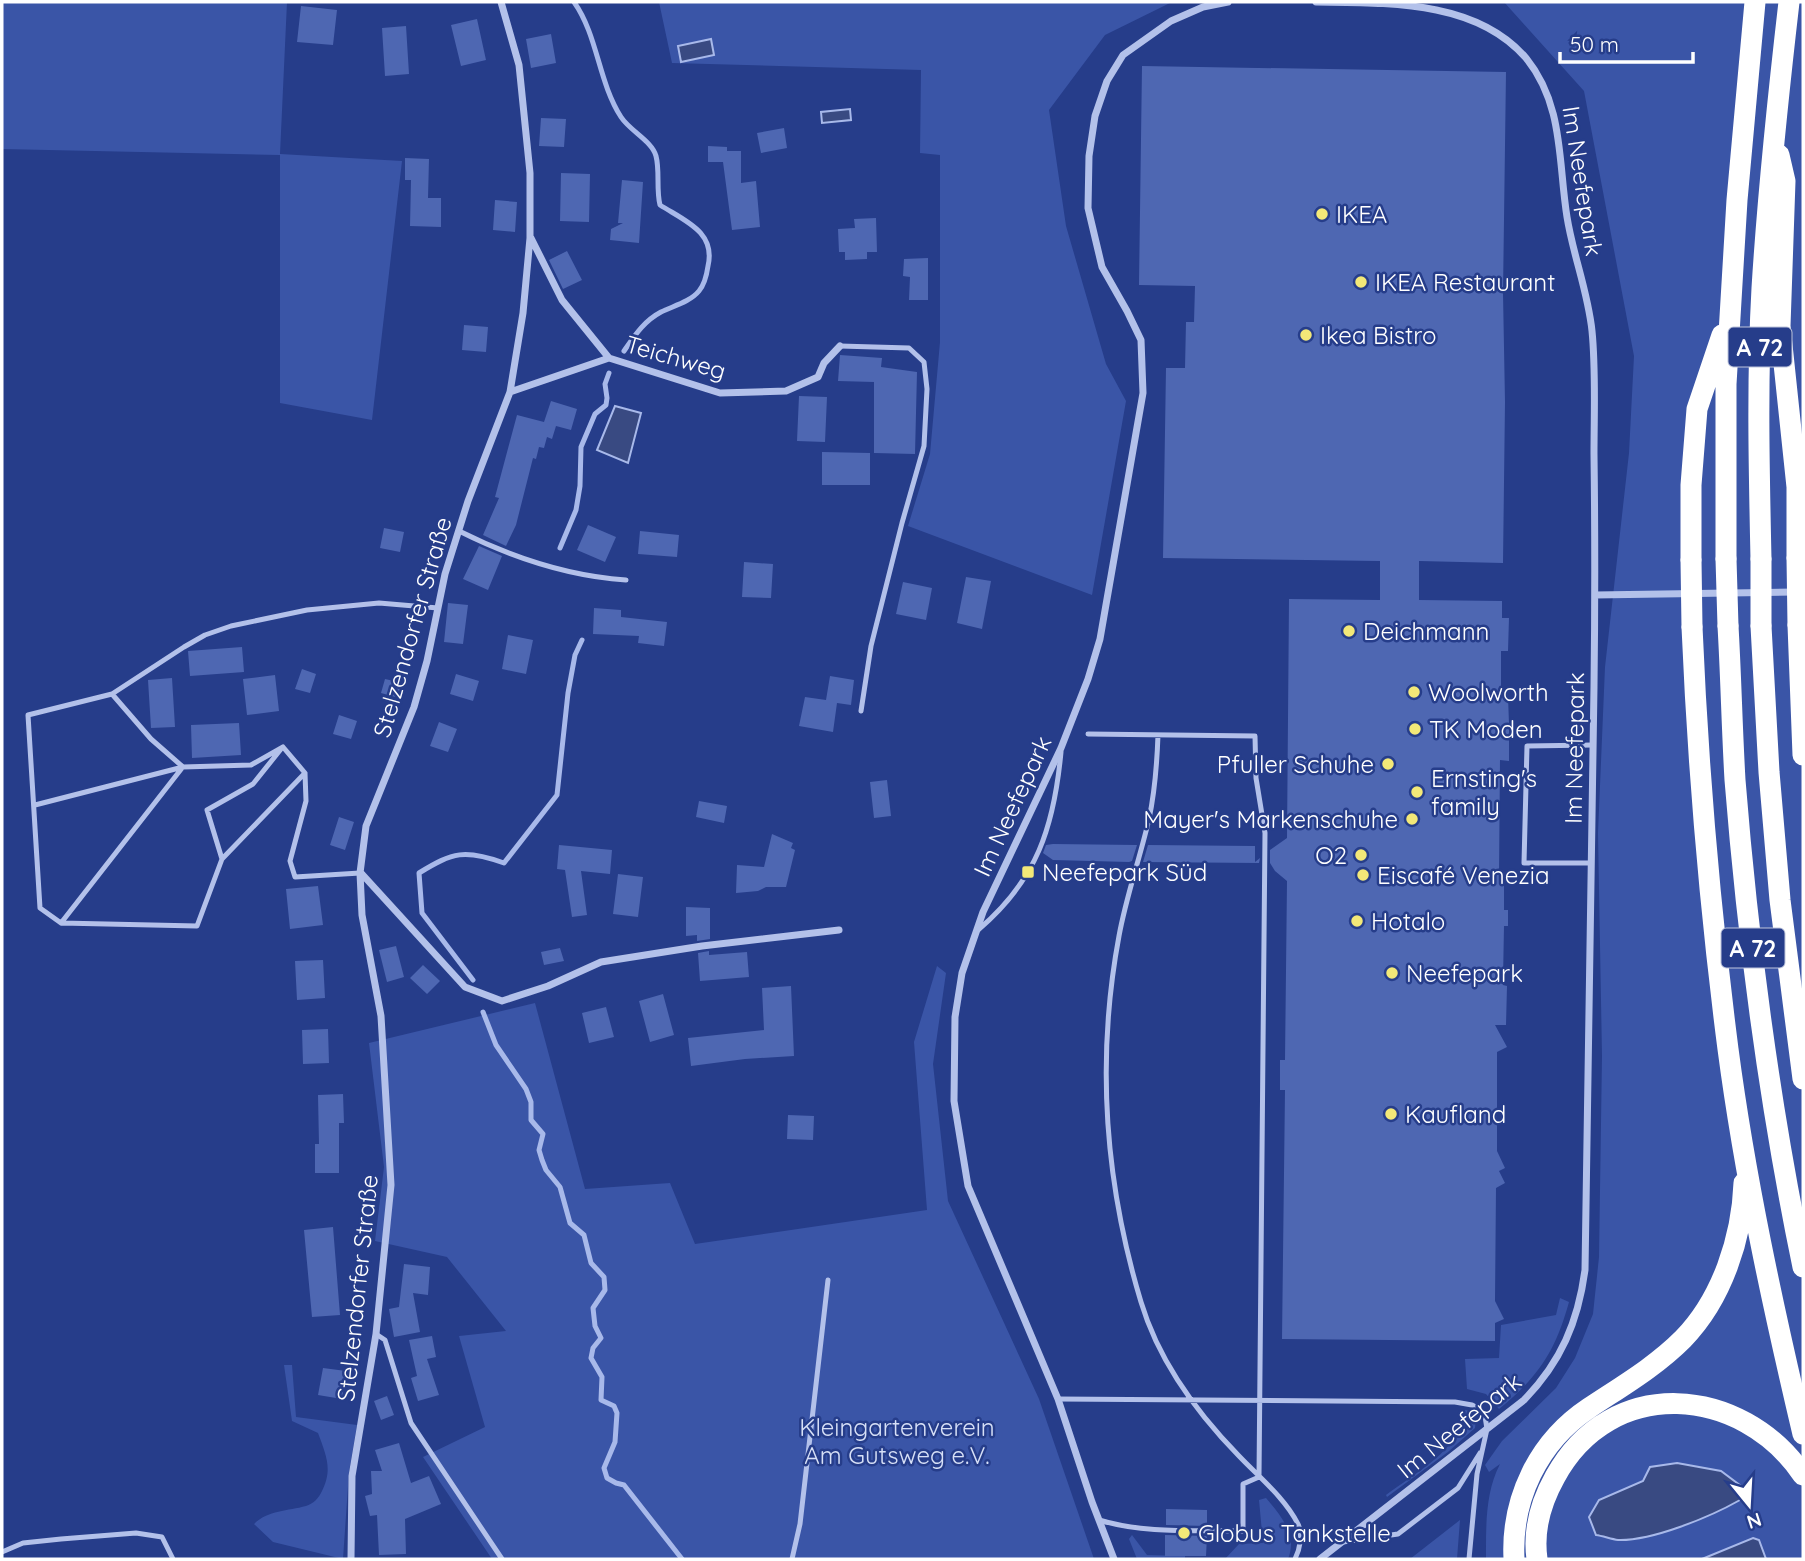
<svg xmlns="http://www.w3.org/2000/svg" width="1805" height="1561" viewBox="0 0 1805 1561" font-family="Quicksand,sans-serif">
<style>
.green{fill:#3a55a7}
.water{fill:#394a82;stroke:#a8b9ea;stroke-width:2}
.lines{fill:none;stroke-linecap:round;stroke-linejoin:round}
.stream{stroke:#a8b9ea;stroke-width:5}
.building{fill:#4e67b2}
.service{stroke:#b3c1ea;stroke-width:5}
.minor{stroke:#b3c1ea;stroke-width:7}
.motorway{stroke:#fff;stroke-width:21}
.motorway-bridge{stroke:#fff;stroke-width:21}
.poi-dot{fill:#f3e878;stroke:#263d8a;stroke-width:2.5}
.labels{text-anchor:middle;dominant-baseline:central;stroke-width:5;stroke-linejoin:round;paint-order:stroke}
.shield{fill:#263d8a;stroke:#bec5dc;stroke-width:2}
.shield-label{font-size:23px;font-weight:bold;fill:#fff}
.street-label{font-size:24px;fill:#fff;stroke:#263d8a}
.poi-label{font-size:24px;fill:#fff;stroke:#263d8a;text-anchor:start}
.park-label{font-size:24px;fill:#d7e0f7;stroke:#263d8a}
</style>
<rect width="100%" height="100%" fill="#263d8a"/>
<!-- green -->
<path class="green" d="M2,2H287L280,154L402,161L372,420L280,403V155L2,149Z
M659,2H1172L1105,35L1049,110L1066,226L1106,364L1126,401L1092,595L908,526L930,454L940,342V155L920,153L921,70L672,63Z
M1504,2H1803V1559H1486C1486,1527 1485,1493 1500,1464L1489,1472L1485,1465L1502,1441L1556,1388L1575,1358L1593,1314L1599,1257L1602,1056L1598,833L1605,667L1629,453L1634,356L1584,91Z
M937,966L946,973L933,1064L948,1201L1039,1399L1094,1559H492L423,1457L485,1427L459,1336L506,1331L447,1257L375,1241L384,1167L369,1043L535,1003L585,1189L670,1183L695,1244L927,1210L914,1042Z
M1560,1298L1569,1302C1555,1352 1539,1376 1499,1409L1486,1394L1467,1389L1465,1359L1499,1358L1501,1325L1556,1315Z
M284,1365H292L296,1417L357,1425L349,1472L343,1559L273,1542L254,1524C268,1510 288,1511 306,1506C313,1504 319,1498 322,1491C333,1469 326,1455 318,1433L292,1421Z
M1465,1410L1470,1411L1476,1419L1475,1428L1448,1452L1387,1497L1386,1495C1416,1472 1460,1451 1465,1410Z
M1266,1498C1281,1516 1298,1535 1288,1559H1225L1239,1544L1263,1543L1259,1500Z
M1460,1520L1457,1559H1410Z
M1132,1535L1147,1555L1185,1556V1559H1137L1129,1539Z"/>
<!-- water -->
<path class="water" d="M711,39L714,55L681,62L678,46Z
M850,109L851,120L822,123L821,112Z
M615,406L641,413L628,463L597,450Z
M1677,1463L1721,1471L1741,1486L1740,1500C1710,1517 1652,1541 1618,1540C1611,1539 1603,1536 1596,1535L1589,1517L1599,1500L1643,1481L1650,1467Z
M1753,1538L1759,1540L1766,1559H1702Z"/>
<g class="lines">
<!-- stream -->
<path class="stream" d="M574,2C598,36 598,81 621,117C630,131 652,141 656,156C660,171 656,189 660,205C685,221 716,232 708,266C707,273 704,285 699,291C690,302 673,306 661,312C644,321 635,335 624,351
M560,548L576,510L580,486L581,447L595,414L606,405L607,398L605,384L609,373
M473,980L422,913L419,873C453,852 465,849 504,863L557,795L568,693L575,655L582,640
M483,1012L496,1045L526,1089L531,1102V1120L543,1134L539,1150L542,1160L546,1170L560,1187L570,1223L584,1235L591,1263L604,1277L605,1290L593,1308L595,1326L601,1338L593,1348L591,1358L602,1377L601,1400L614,1406L617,1413L615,1442L604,1468L607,1478L616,1483L624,1485L682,1559"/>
</g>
<!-- building -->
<path class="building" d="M301,6L337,10L333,45L297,42Z
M477,19L486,60L461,66L451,25Z
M406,26L409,74L385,76L382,28Z
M551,34L556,63L531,68L526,39Z
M1142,66L1506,72L1503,293L1505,402L1503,563L1419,561V600L1502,601V618H1509L1508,651H1501V696H1508L1509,724V761L1500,760L1499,876H1504V910H1508V926H1504L1503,980V985L1507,986L1506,1025H1495L1507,1047L1497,1052V1151L1505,1168L1499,1171L1505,1183L1496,1188L1495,1301L1504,1319L1495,1323V1341L1282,1339L1285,1090H1280V1060H1285L1287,881L1275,871L1270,863V850L1287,838L1289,599L1380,600V561L1163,558L1166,368H1185L1186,322H1194L1195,286L1139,285Z
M541,118L566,119L564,147L539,146Z
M784,128L787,148L761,153L757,133Z
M708,146L727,147V151H741V183L756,181L760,227L732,230L723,162H708Z
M405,158L429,159L428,198H441V227L410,226L411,180H405Z
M561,173L590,174L589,222L560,221Z
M622,180L643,182L639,243L610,240L611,229L623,223H618Z
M495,200L517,202L515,232L493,230Z
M876,218L877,252H867V259L845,260V252H839L838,229L855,228L854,219Z
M567,251L582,280L563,289L549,260Z
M928,258V300H909L910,277L903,276L904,259Z
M464,325L488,327L486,352L462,350Z
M840,355L882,358L881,367L917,372L915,454L874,453V382L838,381Z
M799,396L827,397L825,442L797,441Z
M551,401L577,409L571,430L556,426L552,439L547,437L544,448L539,447L536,459L533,458L516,525L506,546L483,535L499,498L495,497L517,415L544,422Z
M822,452L870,453V485H822Z
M588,525L616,537L605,562L577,550Z
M384,528L404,532L400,552L380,548Z
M640,531L679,535L677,557L638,554Z
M479,546L502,556L488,590L463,579Z
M744,562L773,564L771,598L742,597Z
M966,577L991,581L982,629L957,623Z
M903,582L932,588L926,620L896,614Z
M448,603L468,605L463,644L444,642Z
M594,608L621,610V617L667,622L664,646L638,643L639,636L593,634Z
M508,635L533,640L526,674L502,669Z
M242,647L244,672L190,676L188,651Z
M302,669L316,674L310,693L295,689Z
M456,674L479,681L473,701L450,694Z
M275,675L279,711L247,715L243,679Z
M830,676L854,680L851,705L837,703L833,732L799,726L805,697L826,700Z
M172,678L175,727L151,728L148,680Z
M385,679L403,683L399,698L381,693Z
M339,715L357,721L351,739L333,734Z
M439,722L457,729L448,752L430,746Z
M239,723L241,755L192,758L191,725Z
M887,780L891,816L874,818L870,782Z
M699,801L727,806L724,823L696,817Z
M339,817L354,822L345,850L330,845Z
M772,834L793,843L791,848L795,850L786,887H766L758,891L736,893L737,865L764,867Z
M1053,844L1137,845L1132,861L1129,862L1053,860L1043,853L1046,845Z
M559,845L612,850L610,874L581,871L587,915L572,917L565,870L557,869Z
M1148,845L1255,846V862L1260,858L1259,863L1143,862Z
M618,874L643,877L638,917L613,914Z
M318,886L323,925L290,929L286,889Z
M686,907L710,908V939L697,941V935L686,936Z
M396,946L404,977L387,982L379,950Z
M560,948L564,961L544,965L541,952Z
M709,951V955L747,952L749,977L700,981L698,953Z
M323,960L325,998L297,1000L295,961Z
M423,965L440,981L427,994L410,978Z
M791,986L794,1056L745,1059L691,1066L688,1038L764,1030L762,988Z
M663,994L674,1035L650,1042L639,1001Z
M606,1007L614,1037L589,1043L582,1013Z
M328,1029L329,1063L303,1064L302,1030Z
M343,1094L344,1123H339V1173H315V1144H319L318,1095Z
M788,1115L814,1116L813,1140L787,1139Z
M333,1227L340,1315L312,1317L304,1230Z
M404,1264L430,1267L428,1295L413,1293L420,1332L394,1337L389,1309L399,1307Z
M432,1336L436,1357L427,1359L439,1395L418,1401L411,1378L417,1376L409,1340Z
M323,1368L346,1371L342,1399L318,1395Z
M387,1396L394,1415L381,1420L374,1401Z
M399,1443L411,1483L429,1476L441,1504L405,1519L406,1554L379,1555L377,1515L370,1516L365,1496L372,1494L371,1471H382L375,1450Z
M1166,1509L1207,1510V1526L1166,1525Z
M1165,1535L1207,1536L1206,1556H1165Z"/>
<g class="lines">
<!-- service -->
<path class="service" d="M840,346L909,348L924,362L927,389L924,446L902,523L871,646L861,711
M459,531C511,557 568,576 626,580
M112,694L151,739L183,767
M1088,734L1255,736L1256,778L1265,833L1259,1477
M1158,735C1157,763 1155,791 1149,819C1140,858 1126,897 1119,936C1096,1059 1105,1183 1141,1302C1159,1362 1196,1412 1239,1456C1259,1477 1285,1498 1298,1524C1303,1534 1300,1549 1295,1559
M283,747L305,773L306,801L290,861L295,877L360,873
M305,773L222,859L197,926L61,923L40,908L28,715L112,694L184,647L205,635L231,626L307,610L379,603L438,608
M35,805L183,767L251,765L283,747
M222,859L207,810L253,784L281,749
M1591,863H1524L1527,746L1593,745
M61,923L182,768
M978,930C1037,880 1054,827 1061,752
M376,1334L385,1340L411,1423L502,1559
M1058,1399L1455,1402L1472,1405L1481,1410L1485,1416L1487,1429L1477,1474L1469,1559
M1099,1520C1145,1534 1195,1530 1243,1531V1484L1259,1477
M1343,1542L1398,1534L1458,1488L1480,1453
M2,1552L23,1543L61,1539L136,1533L162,1537L173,1559
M792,1559L800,1524L828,1280"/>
<!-- minor -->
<path class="minor" d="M1316,2C1388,3 1476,0 1526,58C1564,105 1558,161 1567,217C1573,255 1588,292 1592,331C1596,371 1594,414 1594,454C1595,532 1595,610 1594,687C1591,882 1588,1076 1585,1270C1578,1322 1561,1362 1524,1400L1320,1559
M531,238L562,300L609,358L720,393L786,391L818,377L824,363L840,346
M510,392L609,358
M1595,595L1794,592
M361,873L465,987L502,1001L548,986L601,962L702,946L839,930
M351,1559L352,1476L376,1334L391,1185L381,1016L362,915L360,873L366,826L414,707L427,661L445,574L468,501L510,392L523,313L530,238V173L519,65L501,2
M1114,1559L1092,1502L1058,1399L968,1186L954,1101L955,1017L962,973L983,912L1061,748L1088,679L1100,639L1143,393L1141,340L1127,311L1102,267L1088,208L1089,156L1095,116L1107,81L1123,55L1171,21L1203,7L1228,2"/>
<!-- motorway -->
<path class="motorway" d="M1779,155L1785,181L1780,326L1797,487V558
M1726,559V384L1737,200L1755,2
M1761,559C1759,468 1757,378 1762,288C1768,192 1778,97 1789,2
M1691,560V485L1697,409L1722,335
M1798,625L1803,755
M1728,626C1731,677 1732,729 1735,780C1748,943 1770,1107 1803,1267
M1761,626L1769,772L1780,900L1803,1079
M1692,627C1698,768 1710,909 1728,1049C1745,1178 1773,1307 1803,1434
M1514,1559C1511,1499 1538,1442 1589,1408C1622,1386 1655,1367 1683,1339C1722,1299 1742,1238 1744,1183
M1537,1559C1533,1530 1541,1502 1555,1477C1611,1374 1742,1385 1803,1475"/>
<!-- motorway-bridge -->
<path class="motorway-bridge" d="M1797,558L1798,625
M1726,559L1728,626
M1761,559V626
M1691,560L1692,627"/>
</g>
<!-- markers -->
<g class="poi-dot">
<circle cx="1322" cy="214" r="7"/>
<circle cx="1361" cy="282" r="7"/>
<circle cx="1306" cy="335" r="7"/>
<circle cx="1349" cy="631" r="7"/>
<circle cx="1414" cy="692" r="7"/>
<circle cx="1415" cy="729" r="7"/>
<circle cx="1388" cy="764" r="7"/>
<circle cx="1417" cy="792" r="7"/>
<circle cx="1412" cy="819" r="7"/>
<circle cx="1361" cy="855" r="7"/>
<rect x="1021" y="865" width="14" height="14" rx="3.5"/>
<circle cx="1363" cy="875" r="7"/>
<circle cx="1357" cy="921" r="7"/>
<circle cx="1392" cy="973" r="7"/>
<circle cx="1391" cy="1114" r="7"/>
<circle cx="1184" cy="1533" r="7"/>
</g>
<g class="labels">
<!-- shield labels -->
<g class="shield">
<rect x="1728.5" y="327.5" width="63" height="39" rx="5"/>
<rect x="1721.5" y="928.5" width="63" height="39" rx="5"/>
</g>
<g class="shield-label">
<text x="1760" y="347">A 72</text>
<text x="1753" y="948">A 72</text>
</g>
<!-- street labels -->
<g class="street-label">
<text transform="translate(1583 181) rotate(81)">Im Neefepark</text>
<text transform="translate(676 357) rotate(16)">Teichweg</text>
<text transform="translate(412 627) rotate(-74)">Stelzendorfer Straße</text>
<text transform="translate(1574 748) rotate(-89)">Im Neefepark</text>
<text transform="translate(1012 806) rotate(-65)">Im Neefepark</text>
<text transform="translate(357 1288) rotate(-84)">Stelzendorfer Straße</text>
<text transform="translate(1459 1425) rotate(-39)">Im Neefepark</text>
</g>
<!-- poi labels -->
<g class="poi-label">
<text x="1336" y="214">IKEA</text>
<text x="1375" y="282">IKEA Restaurant</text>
<text x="1320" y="335">Ikea Bistro</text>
<text x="1363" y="631">Deichmann</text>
<text x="1428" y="692">Woolworth</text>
<text x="1429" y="729">TK Moden</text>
<text x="1374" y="764" text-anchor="end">Pfuller Schuhe</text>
<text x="1431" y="778">Ernsting's<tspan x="1431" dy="28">family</tspan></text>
<text x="1398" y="819" text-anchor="end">Mayer's Markenschuhe</text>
<text x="1347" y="855" text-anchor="end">O2</text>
<text x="1042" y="872">Neefepark Süd</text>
<text x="1377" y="875">Eiscafé Venezia</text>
<text x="1371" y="921">Hotalo</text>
<text x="1406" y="973">Neefepark</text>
<text x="1405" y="1114">Kaufland</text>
<text x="1198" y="1533">Globus Tankstelle</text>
</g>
<!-- park labels -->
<g class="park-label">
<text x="897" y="1427">Kleingartenverein<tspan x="897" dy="28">Am Gutsweg e.V.</tspan></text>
</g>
</g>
<!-- border -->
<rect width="1805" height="1561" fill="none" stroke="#ffffff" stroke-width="7"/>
<!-- north arrow -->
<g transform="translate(1749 1505) rotate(162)" stroke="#263d8a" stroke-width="5" paint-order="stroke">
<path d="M0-5L12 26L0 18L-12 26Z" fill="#ffffff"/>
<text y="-10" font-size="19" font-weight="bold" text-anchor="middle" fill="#ffffff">N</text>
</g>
<!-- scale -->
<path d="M1560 52v10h133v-10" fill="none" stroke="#ffffff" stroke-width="3.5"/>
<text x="1570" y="52" font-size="21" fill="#ffffff" stroke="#263d8a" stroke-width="5" paint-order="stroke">50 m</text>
</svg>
